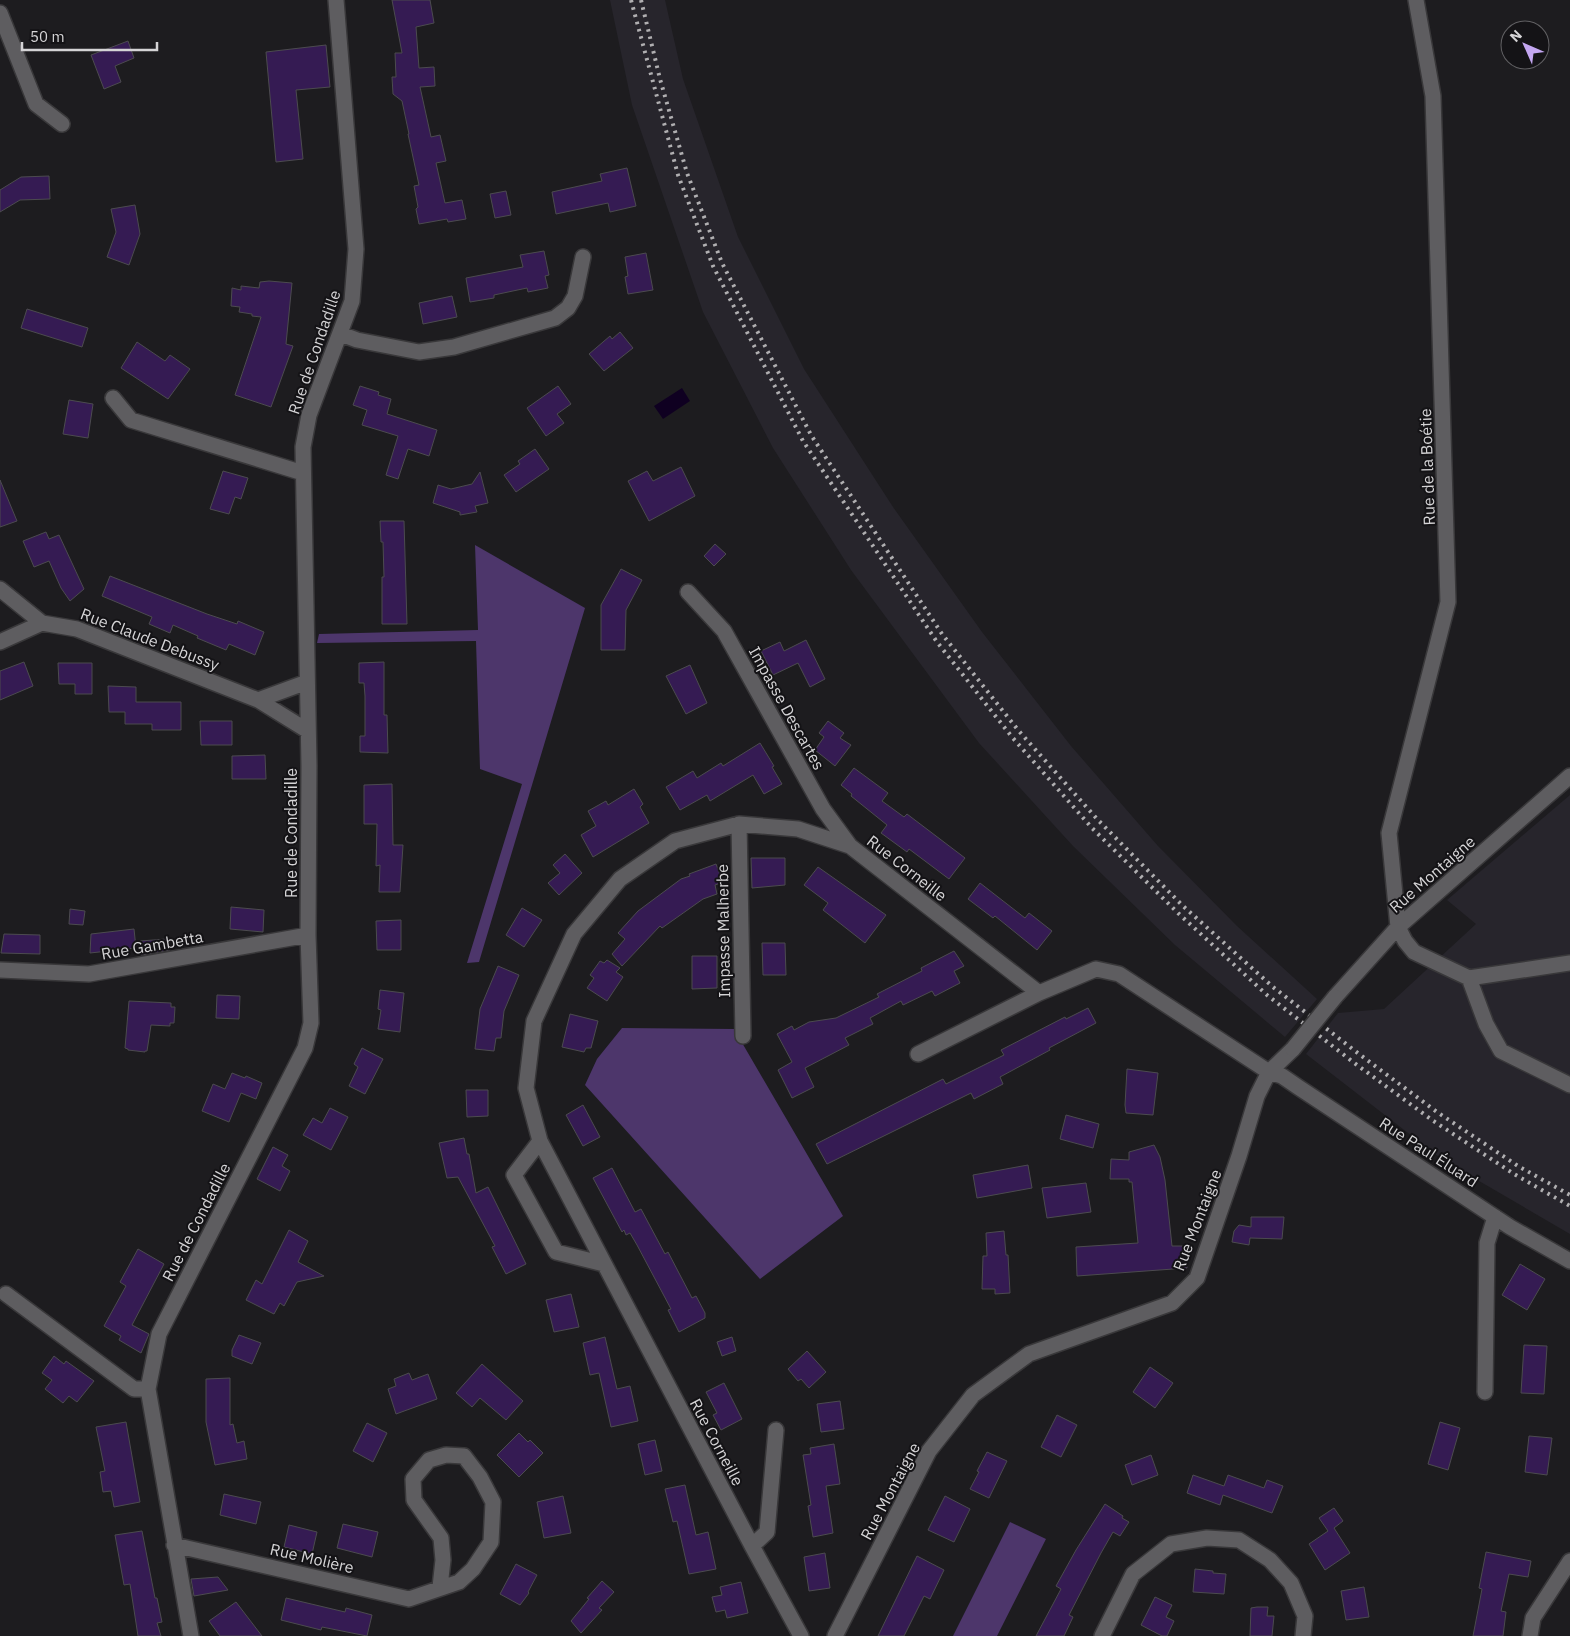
<svg xmlns="http://www.w3.org/2000/svg" width="1570" height="1636" viewBox="0 0 1570 1636" font-family="'IBM Plex Sans',sans-serif">
<style>
.built{fill:#27252c}
.green{fill:#4d366b}
.water{fill:#0f0021}
.building{fill:#351b53;stroke:#4c4b4f}
.lines{fill:none;stroke-linecap:round;stroke-linejoin:round}
.minor-casing{stroke:#39383a;stroke-width:18}
.minor{stroke:#5e5d60;stroke-width:15}
.rail{stroke:#b0afb1;stroke-width:4;stroke-dasharray:2.5 5;stroke-linecap:butt}
.minor-bridge-casing{stroke:#39383a;stroke-width:18;stroke-linecap:butt}
.minor-bridge{stroke:#5e5d60;stroke-width:15}
.labels{text-anchor:middle;dominant-baseline:central;stroke-width:4;stroke-linejoin:round;paint-order:stroke}
.street-label{font-size:16px;fill:#d5d4d6;stroke:#141316}
</style>
<rect width="100%" height="100%" fill="#1d1c1f"/>
<!-- built -->
<path class="built" d="M610,0H665L683,79L738,237L804,369L893,507L982,632L1071,746L1158,846L1237,926L1317,999L1285,1037L1175,945L1073,846L979,743L851,570L773,448L703,312L632,105Z
M1570,795V1234L1443,1160L1306,1054L1338,1013L1384,1009L1476,924L1447,900Z"/>
<!-- green -->
<path class="green" d="M475,545L585,608L479,962L467,963L522,784L480,769L476,641L317,643L319,634L478,630Z
M622,1028L734,1029L843,1216L760,1279L585,1085L597,1059Z
M1010,1522L1046,1539L997,1636H953Z"/>
<!-- water -->
<path class="water" d="M682,388L690,401L663,419L654,406Z"/>
<!-- building -->
<path class="building" d="M392,0H430L434,23L416,27L419,68L434,67L435,86L420,87L431,137L440,135L446,161L436,163L445,203L462,200L466,219L448,222L447,219L419,224L416,209L418,207L414,186L419,185L408,134H409L402,101L393,94L392,77H396L395,53H402Z
M128,41L134,58L115,66L121,82L104,89L91,55Z
M326,45L330,87L296,90L303,159L276,162L266,52Z
M627,168L636,206L610,212L608,203L556,214L552,192L602,181L600,174Z
M49,176L50,199L20,200L0,212V190L21,177Z
M506,191L511,215L495,218L490,194Z
M135,205L140,234L129,265L107,257L116,232L111,209Z
M544,251L549,275L545,276L548,288L528,292L527,288L494,295V298L470,302L466,278L523,267L520,255Z
M646,253L653,290L628,294L625,277L628,276L625,257Z
M269,281L292,283L286,344L293,346L271,407L235,395L261,317L252,316V314L239,312L240,307L231,306L232,288L241,290V286L259,288L260,282Z
M452,296L457,317L423,324L419,303Z
M27,309L88,328L82,347L21,328Z
M620,332L633,348L604,371L589,354L610,336L612,339Z
M137,342L165,361L170,355L190,369L168,399L121,368Z
M360,386L379,392L378,395L391,399L387,414L437,430L429,456L408,449L398,479L386,475L398,436L362,425L367,410L353,405Z
M558,386L571,404L557,414L564,423L546,436L527,408Z
M69,400L93,404L88,438L63,434Z
M535,449L549,469L516,492L504,475L520,464L518,461Z
M681,467L695,496L649,521L628,481L647,471L653,481Z
M223,471L248,478L241,499L235,497L229,514L210,509Z
M480,472L488,503L475,506L477,512L460,515V512L433,503L438,485L451,489L472,484Z
M0,480L17,521L0,527Z
M380,521H404L407,624H382V577H384L383,542H381Z
M46,532L49,539L59,535L84,589L70,601L61,588L49,561L34,567L23,541Z
M715,544L726,554L714,566L704,556Z
M621,569L642,580L626,610L625,650H601V605Z
M110,576L207,614L237,624L238,621L264,632L255,655L229,644L226,650L197,638L198,636L173,625L170,633L149,624L152,617L102,596Z
M806,640L825,679L810,687L798,663L773,675L761,651L780,642L784,651Z
M24,662L33,686L0,700V671Z
M384,662V715H387L388,753L360,752V736H365V696L364,683H359V663Z
M58,663H92V694H75V684H59Z
M690,665L707,703L686,714L666,676Z
M108,686L136,687V702H181V730H152V724H125V712H109Z
M200,721H232V745H201Z
M828,721L844,733L840,738L851,745L835,766L815,750L824,737L819,733Z
M760,743L774,766L772,767L782,784L764,794L753,775L710,801L707,795L680,810L666,787L693,771L697,778L721,763L723,766Z
M265,755L266,779H232V756Z
M854,768L888,793L882,801L904,817L907,814L965,858L949,879L909,849L907,852L881,833L887,825L851,796L852,794L841,785Z
M392,784L393,845H403L400,892H379L380,865L376,866L377,824H364V785Z
M634,789L643,804L640,807L649,823L593,857L581,835L596,826L588,811L606,801L608,805Z
M565,854L582,873L559,895L548,883L560,873L553,865Z
M751,858H785V885L752,888Z
M716,864L723,882L715,885L717,894L703,899L662,928L660,926L622,966L612,954L625,939L618,933L638,911L681,879L690,876L689,874Z
M818,867L886,915L865,943L823,910L828,903L804,885Z
M980,883L1025,918L1029,913L1052,931L1037,950L995,916L993,918L968,899Z
M231,907L264,910L263,932L230,929Z
M522,908L542,920L524,947L506,935Z
M70,909L85,911L83,925L69,924Z
M401,920V950H377L376,921Z
M134,929L136,948L90,953L91,934Z
M4,934L40,935V954L1,953Z
M167,939L170,950L141,955L140,941Z
M762,943H785L786,975H763Z
M954,951L964,966L954,971L960,983L935,996L932,991L903,1005L901,1001L870,1018L873,1024L845,1038L849,1045L805,1068L814,1087L792,1098L778,1070L792,1062L777,1034L792,1026L794,1030L809,1022L836,1018L879,997L877,994L922,971L921,968Z
M692,956H717V988L692,989Z
M607,960L620,968L616,972L623,977L607,1001L587,988L594,978L590,975L600,961L604,963Z
M498,966L519,975L504,1011L501,1038H496L494,1051L475,1049L480,1009Z
M380,990L404,993L400,1032L378,1029L381,1010L378,1009Z
M217,995L240,996L239,1019L216,1018Z
M129,1001L171,1003V1007H175L174,1023H170V1026L151,1025L147,1051H145V1052L128,1050V1049L125,1048Z
M1088,1008L1096,1023L1049,1048L1050,1050L1000,1077L1003,1084L974,1099L971,1093L827,1164L816,1144L943,1079L946,1084L1004,1055L1001,1050L1065,1017L1066,1019Z
M570,1014L598,1021L591,1048H586L584,1052L562,1047Z
M362,1048L383,1059L365,1094L349,1086L358,1067L354,1064Z
M1127,1069L1158,1073L1153,1115L1126,1113L1125,1105Z
M232,1073L245,1078L246,1076L262,1083L256,1099L241,1093L229,1122L202,1111L213,1084L225,1089Z
M466,1090H488V1116L467,1117Z
M583,1105L600,1137L583,1146L566,1115Z
M330,1108L348,1117L331,1150L303,1135L313,1118L322,1123Z
M1066,1115L1099,1124L1093,1148L1060,1139Z
M464,1138L467,1154H469L476,1193L488,1187L526,1264L506,1274L492,1247L495,1246L458,1177L447,1178L439,1143Z
M1154,1145L1160,1157L1165,1180L1172,1246H1186L1187,1268L1077,1276L1076,1247L1138,1243L1132,1182H1129V1179H1110L1111,1159L1129,1160V1152Z
M273,1147L288,1155L282,1166L290,1171L280,1191L257,1179Z
M1028,1165L1032,1188L977,1198L973,1175Z
M612,1168L635,1212L641,1209L665,1254L668,1252L692,1298L696,1296L705,1313V1318L679,1332L668,1310L671,1309L637,1245L630,1233L626,1235L624,1230L622,1232L593,1178Z
M1086,1183L1091,1212L1047,1218L1042,1188Z
M1251,1217H1284L1282,1239L1250,1238L1249,1245L1232,1242L1234,1231L1239,1225L1251,1227Z
M289,1230L308,1241L298,1262L324,1276L297,1282L284,1306L280,1303L274,1314L246,1300L256,1280L262,1284Z
M1004,1231L1006,1255H1008L1010,1293L995,1294V1289H982L983,1256H987L986,1233Z
M138,1249L164,1264L132,1325L149,1334L141,1353L119,1340L121,1336L104,1326L126,1286L120,1282Z
M1520,1264L1545,1279L1527,1310L1502,1295Z
M571,1294L579,1327L554,1332L546,1300Z
M239,1335L261,1343L252,1364L232,1356V1350Z
M605,1337L617,1389L630,1386L638,1421L611,1427L599,1373L590,1375L583,1343Z
M732,1337L736,1351L722,1356L717,1342Z
M1524,1345L1547,1346L1544,1394L1521,1393Z
M807,1351L826,1372L809,1388L801,1379L798,1381L788,1369Z
M54,1356L64,1364L66,1361L94,1381L77,1402L69,1396L63,1403L45,1389L52,1380L42,1373Z
M482,1364L523,1401L506,1420L480,1398L472,1407L456,1393Z
M1150,1367L1173,1383L1155,1408L1133,1392Z
M409,1373L412,1380L428,1374L437,1399L396,1414L388,1389L396,1386L394,1379Z
M230,1378V1425L233,1424L237,1443L244,1441L247,1459L215,1465L206,1422V1379Z
M724,1383L742,1419L721,1430L713,1415L717,1413L706,1392Z
M840,1401L844,1429L821,1432L817,1404Z
M1057,1415L1077,1425L1061,1457L1041,1447Z
M126,1422L140,1502L114,1507L111,1491L103,1492L100,1472L105,1471L96,1427Z
M1440,1422L1460,1428L1448,1470L1428,1464Z
M367,1423L387,1433L373,1462L353,1451Z
M519,1433L528,1442L530,1440L543,1453L519,1477L497,1455Z
M1529,1436L1552,1438L1547,1475L1525,1472Z
M655,1440L662,1471L645,1475L638,1444Z
M834,1444L840,1484L826,1486L833,1533L813,1537L808,1506L811,1505L803,1455L811,1454L810,1448Z
M987,1452L1007,1461L989,1498L970,1489L979,1472L977,1471Z
M1151,1455L1158,1475L1132,1485L1125,1465Z
M1193,1475L1224,1486L1228,1475L1264,1488L1267,1480L1283,1486L1272,1513L1223,1495L1220,1505L1187,1493Z
M685,1485L696,1535L708,1532L716,1569L689,1574L677,1521L673,1522L665,1489Z
M224,1494L261,1502L256,1524L220,1515Z
M563,1496L571,1533L544,1538L537,1502Z
M945,1496L970,1509L954,1542L928,1530Z
M1105,1504L1123,1516L1122,1518L1129,1522L1120,1536L1113,1532L1101,1553L1069,1615L1073,1617L1064,1636H1036L1061,1589L1056,1586L1076,1550Z
M1334,1508L1343,1521L1334,1528L1350,1553L1325,1570L1309,1544L1328,1531L1319,1518Z
M343,1524L378,1532L372,1557L337,1548Z
M289,1525L317,1532L312,1554L284,1547Z
M142,1531L155,1598H157L162,1622L157,1623L161,1636H138L130,1584L124,1585L115,1535Z
M1486,1552L1531,1561L1528,1577L1509,1574L1501,1611L1506,1612L1503,1636H1473L1482,1589L1479,1588Z
M825,1553L830,1588L809,1591L804,1557Z
M917,1556L944,1570L930,1599L924,1596L904,1636H878Z
M516,1564L537,1575L528,1592L529,1593L520,1605L500,1594Z
M1195,1569L1213,1571V1573L1226,1574L1224,1594L1193,1592Z
M218,1577L228,1590L194,1596L191,1579Z
M602,1581L614,1592L599,1608L602,1610L581,1633L571,1621L589,1599L587,1598Z
M741,1582L748,1613L727,1618L725,1610L716,1612L712,1597L722,1595L720,1587Z
M1364,1587L1369,1617L1346,1620L1341,1591Z
M1155,1597L1172,1605L1166,1617L1174,1621L1167,1636H1162L1141,1625Z
M286,1598L345,1612L346,1608L372,1615L367,1636L322,1627L321,1630L281,1620Z
M236,1602L262,1636H220L209,1621Z
M1257,1607H1268L1267,1616H1274L1272,1636H1250L1251,1608Z"/>
<g class="lines">
<defs>
<path id="minor" d="M1416,0L1433,96L1448,602L1389,833L1398,927L1405,941L1414,952L1469,978L1570,963
M0,13L36,104L62,124
M341,334L357,340L419,352L454,347L555,318L568,308L575,296L583,257
M113,398L131,420L303,473
M0,589L42,623
M688,592L724,631L823,809L850,846
M0,642L42,623L77,629L258,700
M307,682L258,700L308,731
M739,824L743,1036
M0,970L89,974L308,935
M1469,978L1486,1024L1501,1051L1570,1085
M1335,997L1398,927L1570,776
M918,1054L1039,993
M540,1141L514,1175L556,1252L604,1264
M6,1294L134,1389H148
M1485,1392L1487,1243L1495,1217
M174,1545L409,1599L459,1582L473,1569L491,1542L493,1502L480,1477L464,1456L446,1455L429,1460L413,1479L414,1500L441,1538L443,1560L440,1587
M752,1546L767,1532L776,1430
M191,1636L148,1389L159,1334L305,1048L311,1023L308,935L309,766L303,447L309,415L352,301L356,249L336,0
M801,1636L752,1546L540,1141L526,1088L534,1021L574,934L620,879L675,841L739,824L798,829L850,846L1039,993L1096,969L1119,974L1269,1072L1282,1076L1298,1087L1510,1227L1570,1261
M835,1636L929,1451L973,1395L1029,1354L1172,1303L1197,1278L1239,1156L1257,1096L1269,1072L1293,1049
M1102,1636L1133,1574L1171,1544L1207,1538L1239,1540L1270,1560L1291,1583L1305,1616L1303,1636
M1530,1636L1533,1618L1570,1561"/>
</defs>
<!-- minor casing -->
<use href="#minor" class="minor-casing"/>
<!-- minor -->
<use href="#minor" class="minor"/>
<!-- rail -->
<path class="rail" d="M631,0L678,175L713,266L803,441L937,642L1012,737L1092,828L1178,913L1267,995L1353,1062L1432,1120L1514,1174L1570,1206
M641,0L660,79L687,173L722,263L811,435L942,634L1018,730L1098,820L1183,906L1273,987L1359,1054L1437,1112L1518,1166L1570,1195"/>
<defs>
<path id="minor-bridge" d="M1293,1049L1335,997"/>
</defs>
<!-- minor-bridge casing -->
<use href="#minor-bridge" class="minor-bridge-casing"/>
<!-- minor-bridge -->
<use href="#minor-bridge" class="minor-bridge"/>
</g>
<g class="labels">
<!-- street labels -->
<g class="street-label">
<text transform="translate(314 352) rotate(-71)">Rue de Condadille</text>
<text transform="translate(1427 467) rotate(-92)">Rue de la Boétie</text>
<text transform="translate(150 639) rotate(21)">Rue Claude Debussy</text>
<text transform="translate(787 708) rotate(61)">Impasse Descartes</text>
<text transform="translate(291 833) rotate(-90)">Rue de Condadille</text>
<text transform="translate(907 868) rotate(38)">Rue Corneille</text>
<text transform="translate(1432 874) rotate(-41)">Rue Montaigne</text>
<text transform="translate(723 931) rotate(-91)">Impasse Malherbe</text>
<text transform="translate(152 945) rotate(-10)">Rue Gambetta</text>
<text transform="translate(1429 1152) rotate(33)">Rue Paul Éluard</text>
<text transform="translate(1197 1220) rotate(-69)">Rue Montaigne</text>
<text transform="translate(196 1222) rotate(-63)">Rue de Condadille</text>
<text transform="translate(717 1442) rotate(62)">Rue Corneille</text>
<text transform="translate(890 1491) rotate(-62)">Rue Montaigne</text>
<text transform="translate(312 1558) rotate(13)">Rue Molière</text>
</g>
</g>
<!-- north arrow -->
<g transform="translate(1525 45) rotate(315)"><circle r="24" fill="#141316" stroke="#616063"/>
<path d="M0-4L9 19L0 12L-9 19Z" fill="#c4a7f1"/>
<text y="-8" font-size="14" font-weight="bold" text-anchor="middle" fill="#d5d4d6">N</text>
</g>
<!-- scale -->
<path d="M22 42v8h135v-8" fill="none" stroke="#d5d4d6" stroke-width="2.5"/>
<text x="30" y="42" font-size="15" fill="#d5d4d6" stroke="#141316" stroke-width="4" paint-order="stroke">50 m</text>
</svg>
